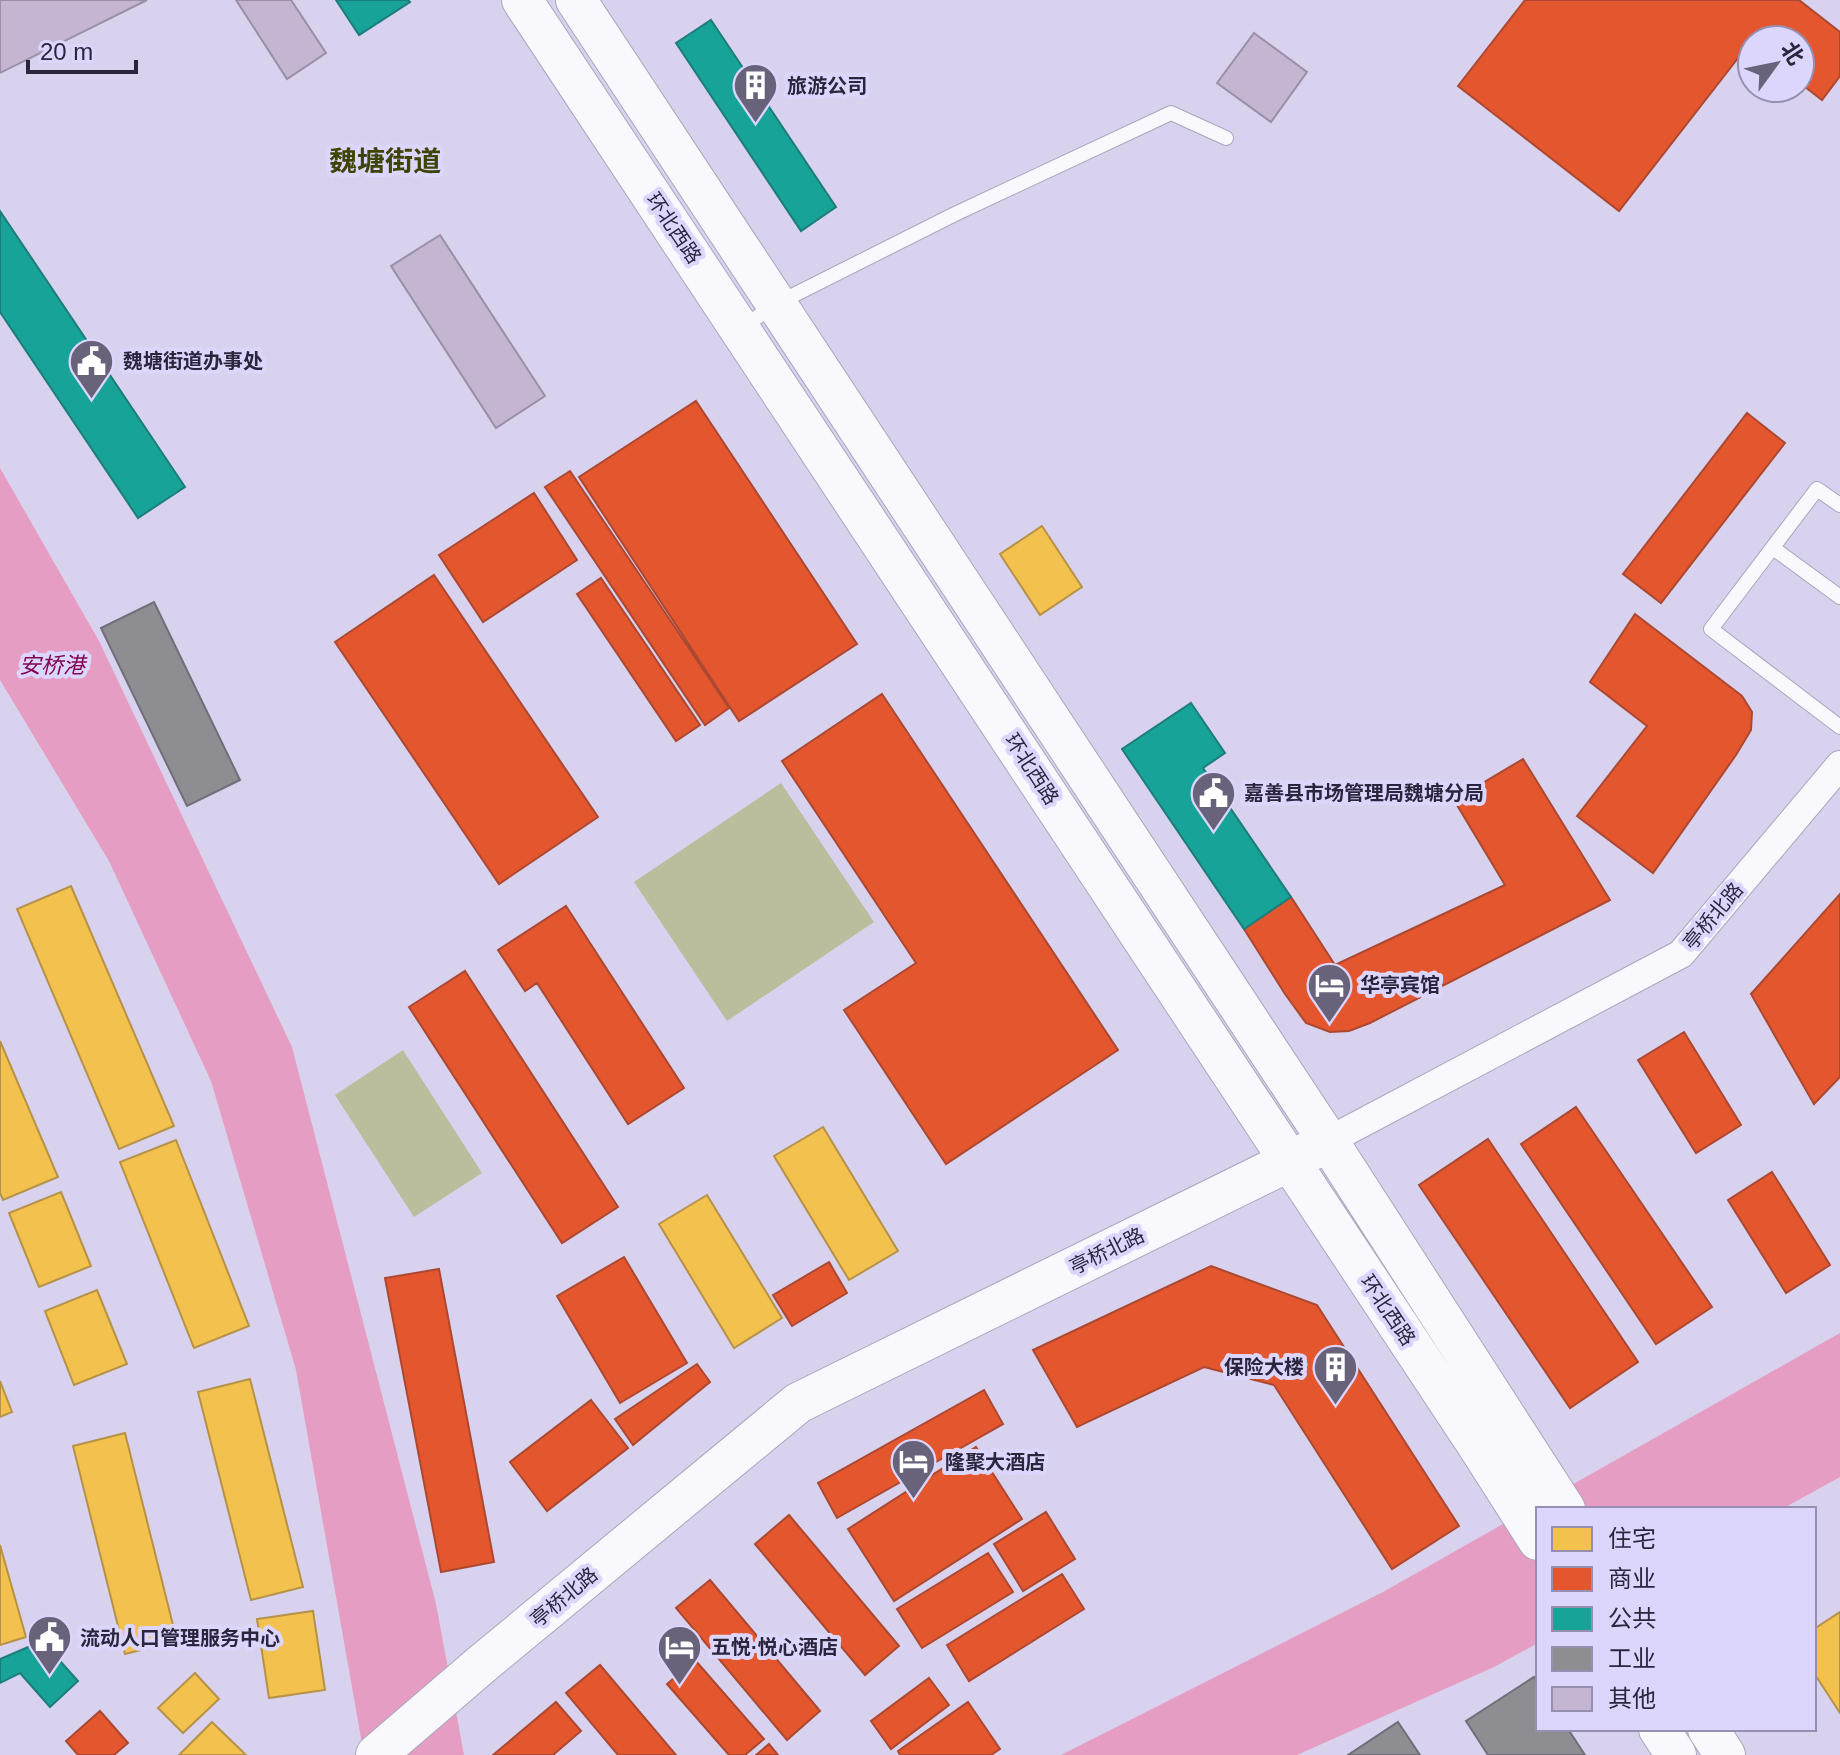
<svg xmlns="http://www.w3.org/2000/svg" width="1840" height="1755" viewBox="0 0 1840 1755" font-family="Arial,'Noto Sans SC',sans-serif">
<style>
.green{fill:#bbbd9c}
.water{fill:#e59dc3}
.homes{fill:#f2c14e;stroke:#b69249;stroke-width:2}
.shops{fill:#e4572e;stroke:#ac4832;stroke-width:2}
.public{fill:#17a398;stroke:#1d7d7d;stroke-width:2}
.industry{fill:#8d8d92;stroke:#706e78;stroke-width:2}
.building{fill:#c4b6d2;stroke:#998fa6;stroke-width:2}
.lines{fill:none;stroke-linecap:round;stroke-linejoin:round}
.lane-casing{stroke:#aaa5bc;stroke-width:16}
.street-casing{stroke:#aaa5bc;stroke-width:30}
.secondary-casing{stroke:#aaa5bc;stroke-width:42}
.lane{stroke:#f9f8fc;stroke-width:14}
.street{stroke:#f9f8fc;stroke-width:28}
.secondary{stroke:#f9f8fc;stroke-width:40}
.labels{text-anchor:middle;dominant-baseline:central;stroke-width:8;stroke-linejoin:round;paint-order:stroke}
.poi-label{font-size:20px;font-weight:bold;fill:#2b253d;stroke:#ddd6fc;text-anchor:start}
.street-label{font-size:20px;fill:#2b253d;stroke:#ddd6fc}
.water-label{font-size:22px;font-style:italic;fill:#83044e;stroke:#ddd6fc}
.district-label{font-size:28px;font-weight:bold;fill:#3f4303;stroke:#ddd6fc}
</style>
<rect width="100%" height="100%" fill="#d8d2ee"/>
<!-- green -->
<path class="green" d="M781,783L874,922L727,1021L634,882Z
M403,1050L482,1173L414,1217L335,1095Z"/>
<!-- water -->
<path class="water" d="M0,468L99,641L292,1047L436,1604L464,1755H364L296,1370L211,1081L109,861L0,680Z
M1840,1333V1477L1782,1509H1538V1643L1494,1667L1297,1755H1061L1383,1592Z"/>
<!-- homes -->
<path class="homes" d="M1042,526L1082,587L1040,615L1000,554Z
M71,886L174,1126L119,1149L17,909Z
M0,1041L58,1177L3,1200L0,1193Z
M823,1127L898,1251L849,1280L774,1156Z
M176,1140L249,1326L194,1348L120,1162Z
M61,1192L91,1266L39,1287L9,1213Z
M707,1195L782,1318L734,1348L659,1224Z
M97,1290L127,1364L74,1385L45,1311Z
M250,1379L303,1587L251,1600L198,1392Z
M0,1381L12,1412L0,1417Z
M125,1433L177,1641L125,1654L73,1446Z
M0,1545L26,1637L0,1645Z
M313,1611L325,1690L269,1698L257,1619Z
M1840,1612V1713L1814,1673V1629Z
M195,1673L219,1699L183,1733L158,1708Z
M212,1722L246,1755H179Z"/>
<!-- shops -->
<path class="shops" d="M1525,0H1799L1840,32V76L1822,100L1800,83V40H1752V46L1749,44L1619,211L1458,86Z
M696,401L857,644L739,721L579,477Z
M1747,413L1785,443L1661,603L1623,574Z
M570,471L729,708L705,725L545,487Z
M534,493L577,560L483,622L439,555Z
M434,575L598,817L499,884L335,642Z
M601,578L700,725L676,741L577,594Z
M1635,614L1742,696L1752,712L1751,730L1736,755L1653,873L1577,816L1647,726L1590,682Z
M882,694L1118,1050L946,1164L844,1010L916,963L782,761Z
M1523,759L1610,900L1370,1023L1349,1031L1330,1032L1306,1023L1285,994L1244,929L1291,897L1335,965L1505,885L1454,800Z
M1840,894V1077L1814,1104L1751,994Z
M566,906L684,1088L628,1124L537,983L525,991L498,950Z
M465,971L618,1207L562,1243L409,1007Z
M1684,1032L1741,1125L1696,1153L1638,1060Z
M1576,1107L1712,1307L1656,1344L1521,1144Z
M1488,1139L1638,1362L1570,1408L1419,1185Z
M1772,1172L1830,1265L1786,1293L1728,1200Z
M624,1257L687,1363L620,1403L557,1296Z
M829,1262L847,1293L792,1326L773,1295Z
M1211,1266L1317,1305L1459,1526L1392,1569L1274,1385L1204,1367L1077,1427L1033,1350Z
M439,1269L494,1562L441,1572L385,1278Z
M697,1364L710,1382L633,1445L615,1419Z
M984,1390L1003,1424L837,1518L818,1483Z
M591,1400L628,1448L547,1511L510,1462Z
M976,1447L1022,1519L894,1601L848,1529Z
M1046,1512L1075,1559L1023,1591L994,1544Z
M789,1515L899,1646L865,1675L755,1544Z
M988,1553L1013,1592L922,1648L897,1609Z
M1062,1574L1084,1609L969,1681L947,1645Z
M710,1580L820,1711L787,1740L676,1608Z
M695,1660L764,1739L745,1755H729L667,1684Z
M600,1665L676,1755H618L566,1693Z
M929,1678L949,1705L891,1749L871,1721Z
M556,1702L581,1731L553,1755H493Z
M968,1702L1000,1749L991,1755H900L898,1751Z
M100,1711L128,1743L114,1755H78L66,1741Z
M769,1744L778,1755H756Z"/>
<!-- public -->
<path class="public" d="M336,0H408L410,2L359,35Z
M711,20L836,207L801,231L676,43Z
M0,211L185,487L138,518L0,312Z
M1191,703L1225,753L1203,768L1291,897L1244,929L1122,749Z
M42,1641L78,1681L50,1707L20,1673L0,1683V1659Z"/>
<!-- industry -->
<path class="industry" d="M154,602L240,780L187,806L101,628Z
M1534,1677L1538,1683V1729H1568L1585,1755H1488L1466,1721Z
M1398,1722L1420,1755H1348Z"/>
<!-- building -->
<path class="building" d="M0,0H147L0,73Z
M236,0H291L326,53L287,79Z
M1254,33L1307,72L1271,122L1217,83Z
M440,235L545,396L496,428L391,266Z"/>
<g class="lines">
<defs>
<path id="lane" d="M743,327L776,304L955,214L1171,113L1226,138
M1840,505L1817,489L1711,629L1840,727
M1773,548L1840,597"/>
<path id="street" d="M1328,1141L1681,954L1840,765"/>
<path id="secondary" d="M522,0L1478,1446L1538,1540
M576,0L1328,1141L1565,1509
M1659,1729L1676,1755
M1708,1729L1725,1755
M376,1755L482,1664L798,1403L1314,1149"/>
</defs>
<!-- lane casing -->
<use href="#lane" class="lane-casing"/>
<!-- street casing -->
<use href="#street" class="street-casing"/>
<!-- secondary casing -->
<use href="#secondary" class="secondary-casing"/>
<!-- lane -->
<use href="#lane" class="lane"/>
<!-- street -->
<use href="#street" class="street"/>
<!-- secondary -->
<use href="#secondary" class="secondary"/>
</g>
<!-- icons -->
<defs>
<symbol id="building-pin" viewBox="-11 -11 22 30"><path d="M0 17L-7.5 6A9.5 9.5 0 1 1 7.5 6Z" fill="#68627b" stroke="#ddd6fc"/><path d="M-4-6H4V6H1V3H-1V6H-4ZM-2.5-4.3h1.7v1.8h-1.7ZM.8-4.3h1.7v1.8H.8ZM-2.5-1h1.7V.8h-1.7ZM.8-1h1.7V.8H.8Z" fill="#fff"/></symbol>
<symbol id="civic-pin" viewBox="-11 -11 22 30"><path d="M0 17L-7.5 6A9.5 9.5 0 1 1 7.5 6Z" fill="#68627b" stroke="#ddd6fc"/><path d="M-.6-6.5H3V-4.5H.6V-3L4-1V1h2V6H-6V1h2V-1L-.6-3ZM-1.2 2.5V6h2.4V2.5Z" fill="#fff"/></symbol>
<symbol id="hotel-pin" viewBox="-11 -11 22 30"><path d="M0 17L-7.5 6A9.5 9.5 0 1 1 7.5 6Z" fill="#68627b" stroke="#ddd6fc"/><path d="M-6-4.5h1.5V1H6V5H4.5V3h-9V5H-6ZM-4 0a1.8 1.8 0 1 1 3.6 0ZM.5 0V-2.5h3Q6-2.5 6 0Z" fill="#fff"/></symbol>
</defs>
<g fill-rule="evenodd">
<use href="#building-pin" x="730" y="60" width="51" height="69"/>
<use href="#civic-pin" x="66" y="336" width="51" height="69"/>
<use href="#civic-pin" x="1188" y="768" width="51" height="69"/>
<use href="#hotel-pin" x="1304" y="960" width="51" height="69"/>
<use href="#building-pin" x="1310" y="1342" width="51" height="69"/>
<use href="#hotel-pin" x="888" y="1436" width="51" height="69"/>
<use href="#civic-pin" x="24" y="1612" width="51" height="69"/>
<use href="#hotel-pin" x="654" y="1622" width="51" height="69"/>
</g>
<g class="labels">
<!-- poi labels -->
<g class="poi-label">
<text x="787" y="86">旅游公司</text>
<text x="123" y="361">魏塘街道办事处</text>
<text x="1244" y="793">嘉善县市场管理局魏塘分局</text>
<text x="1360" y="985">华亭宾馆</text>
<text x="1304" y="1367" text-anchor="end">保险大楼</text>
<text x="945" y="1462">隆聚大酒店</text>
<text x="80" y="1638">流动人口管理服务中心</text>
<text x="711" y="1647">五悦·悦心酒店</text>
</g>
<!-- street labels -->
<g class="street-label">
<text transform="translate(674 228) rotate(56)">环北西路</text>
<text transform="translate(1032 769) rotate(57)">环北西路</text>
<text transform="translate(1713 916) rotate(-50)">亭桥北路</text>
<text transform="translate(1107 1251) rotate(-26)">亭桥北路</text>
<text transform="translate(1388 1310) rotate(56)">环北西路</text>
<text transform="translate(564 1597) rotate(-40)">亭桥北路</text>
</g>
<!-- water labels -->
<g class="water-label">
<text x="52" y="665">安桥港</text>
</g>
<!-- district labels -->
<g class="district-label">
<text x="385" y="161">魏塘街道</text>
</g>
</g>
<!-- legend -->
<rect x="1536" y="1507" width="280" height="224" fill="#ddd6fc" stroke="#968fb0" stroke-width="2"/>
<rect x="1552" y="1527" width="40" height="24" fill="#f2c14e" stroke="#968fb0" stroke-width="2"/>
<text x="1608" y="1547" font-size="24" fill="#2b253d">住宅</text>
<rect x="1552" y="1567" width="40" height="24" fill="#e4572e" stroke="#968fb0" stroke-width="2"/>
<text x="1608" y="1587" font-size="24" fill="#2b253d">商业</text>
<rect x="1552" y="1607" width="40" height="24" fill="#17a398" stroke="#968fb0" stroke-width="2"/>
<text x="1608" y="1627" font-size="24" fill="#2b253d">公共</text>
<rect x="1552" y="1647" width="40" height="24" fill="#8d8d92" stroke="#968fb0" stroke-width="2"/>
<text x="1608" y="1667" font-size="24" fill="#2b253d">工业</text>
<rect x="1552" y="1687" width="40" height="24" fill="#c4b6d2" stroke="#968fb0" stroke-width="2"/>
<text x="1608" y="1707" font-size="24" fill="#2b253d">其他</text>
<!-- north arrow -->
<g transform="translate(1776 64) rotate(57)"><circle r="38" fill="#ddd6fc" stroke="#968fb0" stroke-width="2"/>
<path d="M0-6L14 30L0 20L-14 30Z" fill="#68627b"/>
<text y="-12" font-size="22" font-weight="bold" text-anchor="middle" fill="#2b253d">北</text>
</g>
<!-- scale -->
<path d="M28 60v12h108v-12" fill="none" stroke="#2b253d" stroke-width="4"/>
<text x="40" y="60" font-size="24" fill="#2b253d" stroke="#ddd6fc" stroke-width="6" paint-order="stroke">20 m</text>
</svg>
